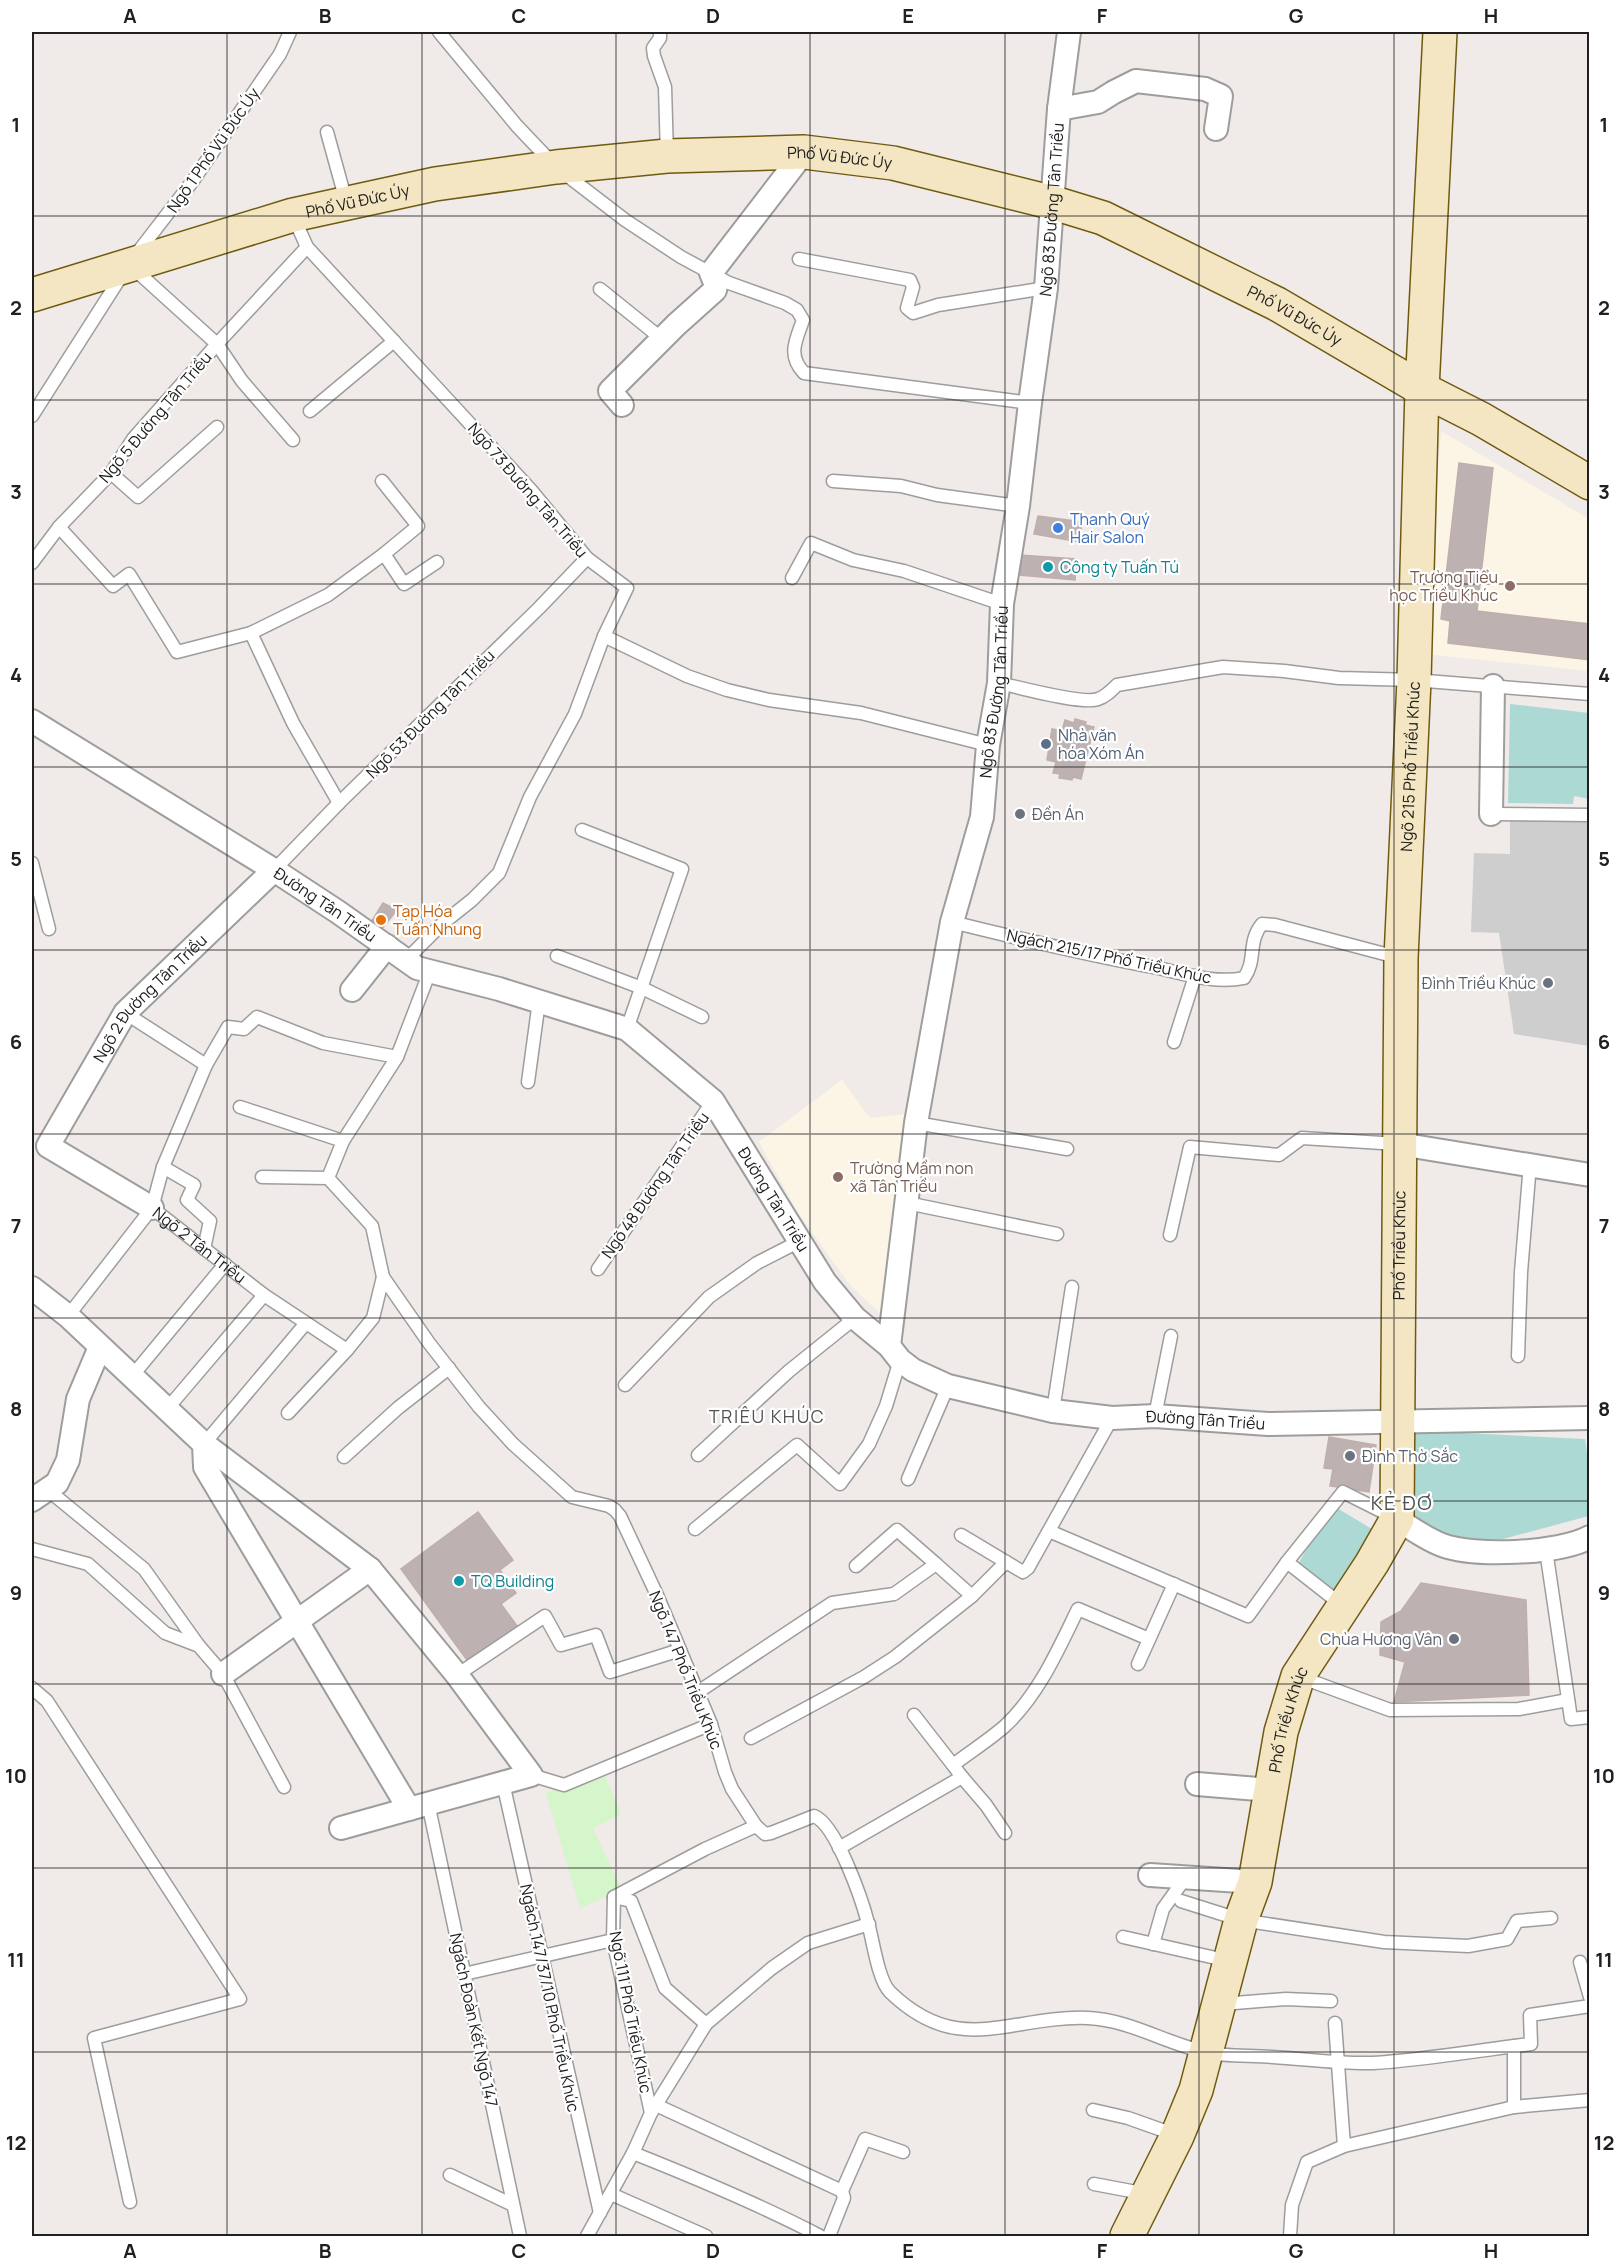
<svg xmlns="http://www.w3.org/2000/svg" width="1621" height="2268" viewBox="0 0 1621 2268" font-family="Manrope,sans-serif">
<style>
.education{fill:#fcf5e5}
.religious{fill:#cecece}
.park{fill:#d5f5ca}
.water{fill:#add9d5}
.building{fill:#bdb2b1;stroke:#c0aeac;stroke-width:1.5}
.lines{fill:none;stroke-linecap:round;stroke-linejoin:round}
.lane-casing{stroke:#9d9d9d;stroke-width:15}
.street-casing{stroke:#9d9d9d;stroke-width:26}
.secondary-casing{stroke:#6f5b10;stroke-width:36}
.lane{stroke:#fff;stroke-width:12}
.street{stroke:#fff;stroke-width:22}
.secondary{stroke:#f4e6c2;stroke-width:33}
.grid{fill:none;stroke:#202020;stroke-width:1.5;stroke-opacity:0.55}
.shop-dot{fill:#3f7fe0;stroke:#fff;stroke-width:2}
.culture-dot{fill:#0f9aa8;stroke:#fff;stroke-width:2}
.education-dot{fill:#8d6e63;stroke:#fff;stroke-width:2}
.service-dot{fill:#5c6f8a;stroke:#fff;stroke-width:2}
.worship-dot{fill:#6b7280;stroke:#fff;stroke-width:2}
.food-dot{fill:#e8710a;stroke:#fff;stroke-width:2}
.labels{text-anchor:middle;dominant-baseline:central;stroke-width:4.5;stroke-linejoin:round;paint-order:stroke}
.street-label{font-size:16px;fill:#202020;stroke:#fff}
.shop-label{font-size:16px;fill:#366cbe;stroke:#fff;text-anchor:start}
.culture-label{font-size:16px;fill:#0d838f;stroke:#fff;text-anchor:start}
.education-label{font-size:16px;fill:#785e54;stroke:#fff;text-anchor:end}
.service-label{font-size:16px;fill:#4e5e75;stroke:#fff;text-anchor:start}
.worship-label{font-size:16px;fill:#5b616d;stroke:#fff;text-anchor:start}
.food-label{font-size:16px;fill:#c56008;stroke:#fff;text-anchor:start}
.neighbourhood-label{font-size:18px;letter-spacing:1.5px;fill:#535353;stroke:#fff}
.quarter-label{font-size:20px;letter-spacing:1.5px;fill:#535353;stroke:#fff}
.neatline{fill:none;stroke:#202020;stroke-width:2}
.grid-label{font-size:20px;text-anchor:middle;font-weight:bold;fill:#202020}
</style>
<rect width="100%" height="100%" fill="#f0ebe8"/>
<!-- education -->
<path class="education" d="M1441,431L1589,519V671L1424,654Z
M842,1080L870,1118L906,1114L881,1314L850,1285L797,1211L759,1142Z"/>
<!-- religious -->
<path class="religious" d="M1510,820L1589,821V1046L1514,1034L1499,933L1471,932L1474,853L1510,854Z"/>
<!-- park -->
<path class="park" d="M603,1771L621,1814L593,1828L622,1890L580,1908L546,1793Z"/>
<!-- water -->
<path class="water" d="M1510,704L1589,713V799L1574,796L1573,804L1508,803Z
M1402,1430L1585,1439L1589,1466V1516L1503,1539H1453L1413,1533Z
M1332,1505L1377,1532L1340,1594L1297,1566Z"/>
<!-- building -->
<path class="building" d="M1459,463L1493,468L1477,611L1590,624V660L1448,643L1450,621L1441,619Z
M1038,516L1082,522L1080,542L1034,534Z
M1019,555L1077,559L1075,580L1019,575Z
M1075,719L1086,722L1085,725L1094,727L1081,779L1073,777L1072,780L1059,778L1060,774L1053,773L1056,762L1047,760L1052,729L1062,731L1065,720L1074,723Z
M383,903L397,910L376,936L366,930Z
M1329,1437L1376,1445L1369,1492L1330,1486L1333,1469L1324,1468Z
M478,1512L513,1560L500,1570L516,1593L501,1604L518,1627L469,1663L401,1569Z
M1421,1583L1526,1600L1529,1695L1394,1702L1405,1662L1380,1655L1381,1622L1401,1611Z"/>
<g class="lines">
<defs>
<g id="lane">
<path d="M439,32L517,126L556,167L625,220L681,257L729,283L785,303L797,310L803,320C796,340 787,355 804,373L1030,403"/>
<path d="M660,32V38L653,48L654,56L665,87L667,155"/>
<path d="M327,132L346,201"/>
<path d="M294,218L307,247L531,490L587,558L627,588L604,636L575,714L530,797L499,873L472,900L443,923L406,960"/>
<path d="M135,256L192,182L280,54L290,32"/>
<path d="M799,259L910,280L913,287L907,308L913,313L938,305L1046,288"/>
<path d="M132,267L217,344L242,381L293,440"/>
<path d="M600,289L662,339"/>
<path d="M310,411L394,341"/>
<path d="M32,416L122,275"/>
<path d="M111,473L138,497L217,427"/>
<path d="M382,481L418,526L384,554"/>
<path d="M833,481L901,486L937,495L1018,506"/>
<path d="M59,527L113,586L129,574L177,652L251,633L328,595L384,554L404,584L437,562"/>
<path d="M32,563L59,527L111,473L133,439L217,344L307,247"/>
<path d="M792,578L811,543L853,560L904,571L1002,604"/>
<path d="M251,633L293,723L339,803"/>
<path d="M604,636L687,676L727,690L769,700L861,713L988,745"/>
<path d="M999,683C1018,687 1083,705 1098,699C1105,697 1111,691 1117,685L1223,667L1284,671L1339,678L1414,680L1590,694"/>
<path d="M1491,814L1590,815"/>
<path d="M582,830L682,869L627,1029"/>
<path d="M32,863L49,929"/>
<path d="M274,870L339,803L539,608L587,558"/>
<path d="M952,922C1020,939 1089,955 1158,968C1185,974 1216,984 1244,978C1257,960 1247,942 1262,924L1275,925L1400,958"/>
<path d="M557,956L642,988L702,1017"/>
<path d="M125,1013L206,1065L163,1167L194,1185L187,1200L210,1221L204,1249"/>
<path d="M1174,1042L1195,976"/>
<path d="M206,1065L228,1027L244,1029L257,1017L323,1043L397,1057"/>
<path d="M528,1082L539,1001"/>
<path d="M240,1107L343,1141"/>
<path d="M916,1123L1067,1149"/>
<path d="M262,1177L328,1178L372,1226L383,1277L429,1343L479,1407L513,1444L572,1497L609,1506L615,1510L620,1516L657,1595L711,1724L725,1772L732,1789L756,1826L765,1834L771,1833L814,1816C836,1824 862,1900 868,1923C873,1940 878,1980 890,1992C959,2059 1010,2015 1088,2018C1130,2020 1165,2043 1205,2052C1226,2057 1251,2055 1273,2057C1306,2059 1340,2064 1373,2063C1425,2060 1479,2050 1531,2044L1530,2015L1590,2006"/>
<path d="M328,1178L343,1141L397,1057L430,971"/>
<path d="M907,1203L1057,1234"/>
<path id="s1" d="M152,1208L264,1295L347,1350"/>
<path d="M1170,1235L1190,1147L1279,1155L1302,1138L1398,1144"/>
<path d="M598,1269L713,1101"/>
<path d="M68,1316L152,1208L163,1167"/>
<path d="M1518,1356L1521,1272L1530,1164"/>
<path d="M133,1375L225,1264"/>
<path d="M625,1385L709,1297L757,1263L800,1241"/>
<path d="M167,1409L264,1295"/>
<path d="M1053,1411L1072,1287"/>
<path d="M288,1413L347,1350L373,1318L383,1277"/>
<path d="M1155,1416L1171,1336"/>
<path d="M204,1444L306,1323"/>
<path d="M698,1455L789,1371L855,1318"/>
<path d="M344,1457L398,1408L449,1368"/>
<path d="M908,1479L948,1386"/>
<path d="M48,1490L144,1569L199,1646"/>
<path d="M695,1529L797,1445L840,1484L869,1444L886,1406L900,1360"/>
<path d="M1049,1531L1248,1616L1287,1562L1343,1492L1393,1517"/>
<path d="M961,1535L1006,1562"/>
<path d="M32,1549L88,1564L165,1633L199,1646L223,1674L284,1787"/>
<path d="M1546,1550L1571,1719L1590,1717"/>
<path d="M1287,1562L1343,1606"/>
<path d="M856,1566L897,1530L936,1564"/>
<path d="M1138,1664L1174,1584"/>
<path d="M457,1675L545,1616L561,1645L596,1635L610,1672L680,1650"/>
<path d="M1300,1677L1390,1710L1519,1709L1568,1700"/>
<path d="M32,1688L47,1701L240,1999L94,2038L130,2202"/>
<path d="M698,1692L832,1603L894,1594L936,1564L972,1596"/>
<path d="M914,1715L953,1765"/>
<path d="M751,1738L864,1677L895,1657L972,1596L1006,1562L1023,1572L1028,1568L1112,1418"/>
<path d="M531,1775L564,1785L711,1724"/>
<path d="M962,1777L986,1805L1005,1833"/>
<path d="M503,1783L600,2213"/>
<path d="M428,1803L520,2236"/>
<path d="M839,1848L962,1777L953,1765C970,1752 989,1740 1005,1726C1039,1694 1058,1650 1078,1609L1149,1639"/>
<path d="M614,1897L613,1940L651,2113"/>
<path d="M614,1897L631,1901L665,1988L706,2024"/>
<path d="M614,1897L705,1849L756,1826"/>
<path d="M1181,1901L1241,1920L1384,1942L1468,1946L1507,1939L1517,1921L1551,1918"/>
<path d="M1123,1937L1229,1961"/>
<path d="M1153,1944L1163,1909L1186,1877"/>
<path d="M1580,1962L1590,1997"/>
<path d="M464,1974L613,1940"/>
<path d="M1222,2004L1286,1999L1331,2001"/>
<path d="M1335,2023L1344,2146L1514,2107L1590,2100"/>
<path d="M1514,2046V2107"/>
<path d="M656,2105L842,2191"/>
<path d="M1093,2110L1128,2118L1176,2135"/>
<path d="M633,2153C696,2178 759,2204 820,2236"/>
<path d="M450,2175L513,2205"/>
<path d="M1094,2184L1147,2194"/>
<path d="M611,2194L706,2236"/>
<path d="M587,2236L633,2153L651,2113L706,2024L772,1968L808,1943L869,1924"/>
<path d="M829,2236L844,2198L842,2191L865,2139L903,2152"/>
<path d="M1290,2236L1292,2205L1307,2162L1344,2146"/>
</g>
<g id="street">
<path d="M1059,109L1098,102L1114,92L1136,81L1205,89L1221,96L1216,129"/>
<path d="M622,405L610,391L676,325L715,290L716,285L711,273L804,152"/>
<path id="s2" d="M32,721L274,870L338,912L417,968L499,989L627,1029L713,1101L825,1282L855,1318L889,1346L900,1360L913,1370L948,1386L1053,1411L1112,1418L1155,1416L1268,1424L1590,1418"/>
<path d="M1491,814L1493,686"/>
<path d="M352,990L387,946"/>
<path d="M1400,1144L1590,1175"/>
<path id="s3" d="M152,1208L48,1146L125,1013L274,870"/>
<path d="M32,1288L68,1316L204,1444L370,1569L457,1675L531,1775L409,1809L205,1467L204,1444"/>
<path id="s4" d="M889,1346L916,1123L952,922L982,817L988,745L999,683L1002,604L1018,506L1030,403L1046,288L1059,109L1069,32"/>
<path d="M32,1500L57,1483L68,1460L78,1399L100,1347"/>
<path d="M1397,1519C1411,1528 1426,1539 1442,1545C1474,1557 1559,1554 1590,1537"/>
<path d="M223,1674L370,1569"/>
<path d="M1197,1784L1270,1790"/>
<path d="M341,1828L409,1809"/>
<path d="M1150,1875L1255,1882"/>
</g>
<g id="secondary">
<path id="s5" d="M32,295L293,215L435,184L556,167L667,156L804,152L893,163L1054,203L1103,218L1277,304L1422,389L1481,419L1590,483"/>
<path id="s6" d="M1127,2236L1177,2136L1196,2090L1241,1920L1255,1882L1281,1732L1298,1676L1372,1563L1397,1519L1401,958L1414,680L1422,389L1440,32"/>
</g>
</defs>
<!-- lane casing -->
<use href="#lane" class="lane-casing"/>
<!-- street casing -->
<use href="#street" class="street-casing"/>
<!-- secondary casing -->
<use href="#secondary" class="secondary-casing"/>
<!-- lane -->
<use href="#lane" class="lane"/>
<!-- street -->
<use href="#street" class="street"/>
<!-- secondary -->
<use href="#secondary" class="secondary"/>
</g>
<!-- grid -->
<path class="grid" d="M227,32V2236M422,32V2236M616,32V2236M810,32V2236M1005,32V2236M1199,32V2236M1394,32V2236M32,216H1590M32,400H1590M32,584H1590M32,767H1590M32,950H1590M32,1134H1590M32,1318H1590M32,1501H1590M32,1684H1590M32,1868H1590M32,2052H1590"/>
<!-- markers -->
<circle class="shop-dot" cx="1058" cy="528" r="6"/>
<g class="culture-dot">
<circle cx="1048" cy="567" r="6"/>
<circle cx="459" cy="1581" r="6"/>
</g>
<g class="education-dot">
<circle cx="1510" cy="586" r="6"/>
<circle cx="838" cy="1177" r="6"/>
</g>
<circle class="service-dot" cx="1046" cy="744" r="6"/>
<g class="worship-dot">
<circle cx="1020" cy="814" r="6"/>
<circle cx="1548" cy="983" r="6"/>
<circle cx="1350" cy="1456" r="6"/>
<circle cx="1454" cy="1639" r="6"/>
</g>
<circle class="food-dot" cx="381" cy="920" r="6"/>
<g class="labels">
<!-- street labels -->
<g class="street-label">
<text transform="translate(213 150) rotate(-55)">Ngõ 1 Phố Vũ Đức Úy</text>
<text stroke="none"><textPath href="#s5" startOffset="825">Phố Vũ Đức Úy</textPath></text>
<text stroke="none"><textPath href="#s5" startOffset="339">Phố Vũ Đức Úy</textPath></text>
<text stroke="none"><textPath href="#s4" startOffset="1150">Ngõ 83 Đường Tân Triều</textPath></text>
<text stroke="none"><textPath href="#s5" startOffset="1311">Phố Vũ Đức Úy</textPath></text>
<text transform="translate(155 417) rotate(-50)">Ngõ 5 Đường Tân Triều</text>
<text transform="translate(528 490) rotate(49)">Ngõ 73 Đường Tân Triều</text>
<text stroke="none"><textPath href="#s4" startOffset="664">Ngõ 83 Đường Tân Triều</textPath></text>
<text transform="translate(430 714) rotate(-45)">Ngõ 53 Đường Tân Triều</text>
<text stroke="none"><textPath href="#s6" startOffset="1527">Ngõ 215 Phố Triều Khúc</textPath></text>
<text stroke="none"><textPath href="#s2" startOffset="346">Đường Tân Triều</textPath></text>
<text transform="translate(1109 956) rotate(12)">Ngách 215/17 Phố Triều Khúc</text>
<text stroke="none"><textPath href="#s3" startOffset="302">Ngõ 2 Đường Tân Triều</textPath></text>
<text transform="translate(655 1185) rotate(-55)">Ngõ 48 Đường Tân Triều</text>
<text stroke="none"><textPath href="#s2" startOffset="904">Đường Tân Triều</textPath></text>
<text stroke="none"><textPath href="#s1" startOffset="60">Ngõ 2 Tân Triều</textPath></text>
<text stroke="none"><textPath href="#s6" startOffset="1048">Phố Triều Khúc</textPath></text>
<text stroke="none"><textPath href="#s2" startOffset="1426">Đường Tân Triều</textPath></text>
<text transform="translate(686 1670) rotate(68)">Ngõ 147 Phố Triều Khúc</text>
<text stroke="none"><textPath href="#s6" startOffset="544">Phố Triều Khúc</textPath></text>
<text transform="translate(550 1998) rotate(78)">Ngách 147/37/10 Phố Triều Khúc</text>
<text transform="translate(631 2012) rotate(79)">Ngõ 111 Phố Triều Khúc</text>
<text transform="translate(474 2020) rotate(78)">Ngách Đoàn Kết Ngõ 147</text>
</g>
<!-- shop labels -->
<g class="shop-label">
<text x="1070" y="519">Thanh Quý<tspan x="1070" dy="18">Hair Salon</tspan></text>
</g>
<!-- culture labels -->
<g class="culture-label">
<text x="1060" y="567">Công ty Tuấn Tú</text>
<text x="471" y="1581">TQ Building</text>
</g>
<!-- education labels -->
<g class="education-label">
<text x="1498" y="577">Trường Tiểu<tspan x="1498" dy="18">học Triều Khúc</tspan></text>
<text x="850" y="1168" text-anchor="start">Trường Mầm non<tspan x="850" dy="18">xã Tân Triều</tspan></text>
</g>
<!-- service labels -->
<g class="service-label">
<text x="1058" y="735">Nhà văn<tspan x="1058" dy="18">hóa Xóm Án</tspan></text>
</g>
<!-- worship labels -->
<g class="worship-label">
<text x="1032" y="814">Đền Án</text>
<text x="1536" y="983" text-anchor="end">Đình Triều Khúc</text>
<text x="1362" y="1456">Đình Thờ Sắc</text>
<text x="1442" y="1639" text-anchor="end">Chùa Hương Vân</text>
</g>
<!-- food labels -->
<g class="food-label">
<text x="393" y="911">Tạp Hóa<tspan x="393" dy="18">Tuấn Nhung</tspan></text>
</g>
<!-- neighbourhood labels -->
<g class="neighbourhood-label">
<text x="767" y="1416">TRIÊU KHÚC</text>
</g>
<!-- quarter labels -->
<g class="quarter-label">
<text x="1402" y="1502">KẺ ĐƠ</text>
</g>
</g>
<!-- border -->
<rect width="1621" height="2268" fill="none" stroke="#ffffff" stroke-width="66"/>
<rect x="33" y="33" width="1555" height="2202" class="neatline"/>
<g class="grid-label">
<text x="130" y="23">A</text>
<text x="325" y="23">B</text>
<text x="519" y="23">C</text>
<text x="713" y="23">D</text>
<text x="908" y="23">E</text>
<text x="1102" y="23">F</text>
<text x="1296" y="23">G</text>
<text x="1491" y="23">H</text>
<text x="16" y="132">1</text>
<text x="1604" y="132">1</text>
<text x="16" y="315">2</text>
<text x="1604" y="315">2</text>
<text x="16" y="499">3</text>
<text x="1604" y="499">3</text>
<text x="16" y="682">4</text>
<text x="1604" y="682">4</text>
<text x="16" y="866">5</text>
<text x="1604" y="866">5</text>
<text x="16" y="1049">6</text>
<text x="1604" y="1049">6</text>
<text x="16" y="1233">7</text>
<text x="1604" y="1233">7</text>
<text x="16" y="1416">8</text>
<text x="1604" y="1416">8</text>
<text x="16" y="1600">9</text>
<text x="1604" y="1600">9</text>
<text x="16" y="1783">10</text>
<text x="1604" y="1783">10</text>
<text x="16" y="1967">11</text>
<text x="1604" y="1967">11</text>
<text x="16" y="2150">12</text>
<text x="1604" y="2150">12</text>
<text x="130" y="2258">A</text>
<text x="325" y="2258">B</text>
<text x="519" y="2258">C</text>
<text x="713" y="2258">D</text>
<text x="908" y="2258">E</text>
<text x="1102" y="2258">F</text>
<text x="1296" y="2258">G</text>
<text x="1491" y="2258">H</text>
</g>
</svg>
